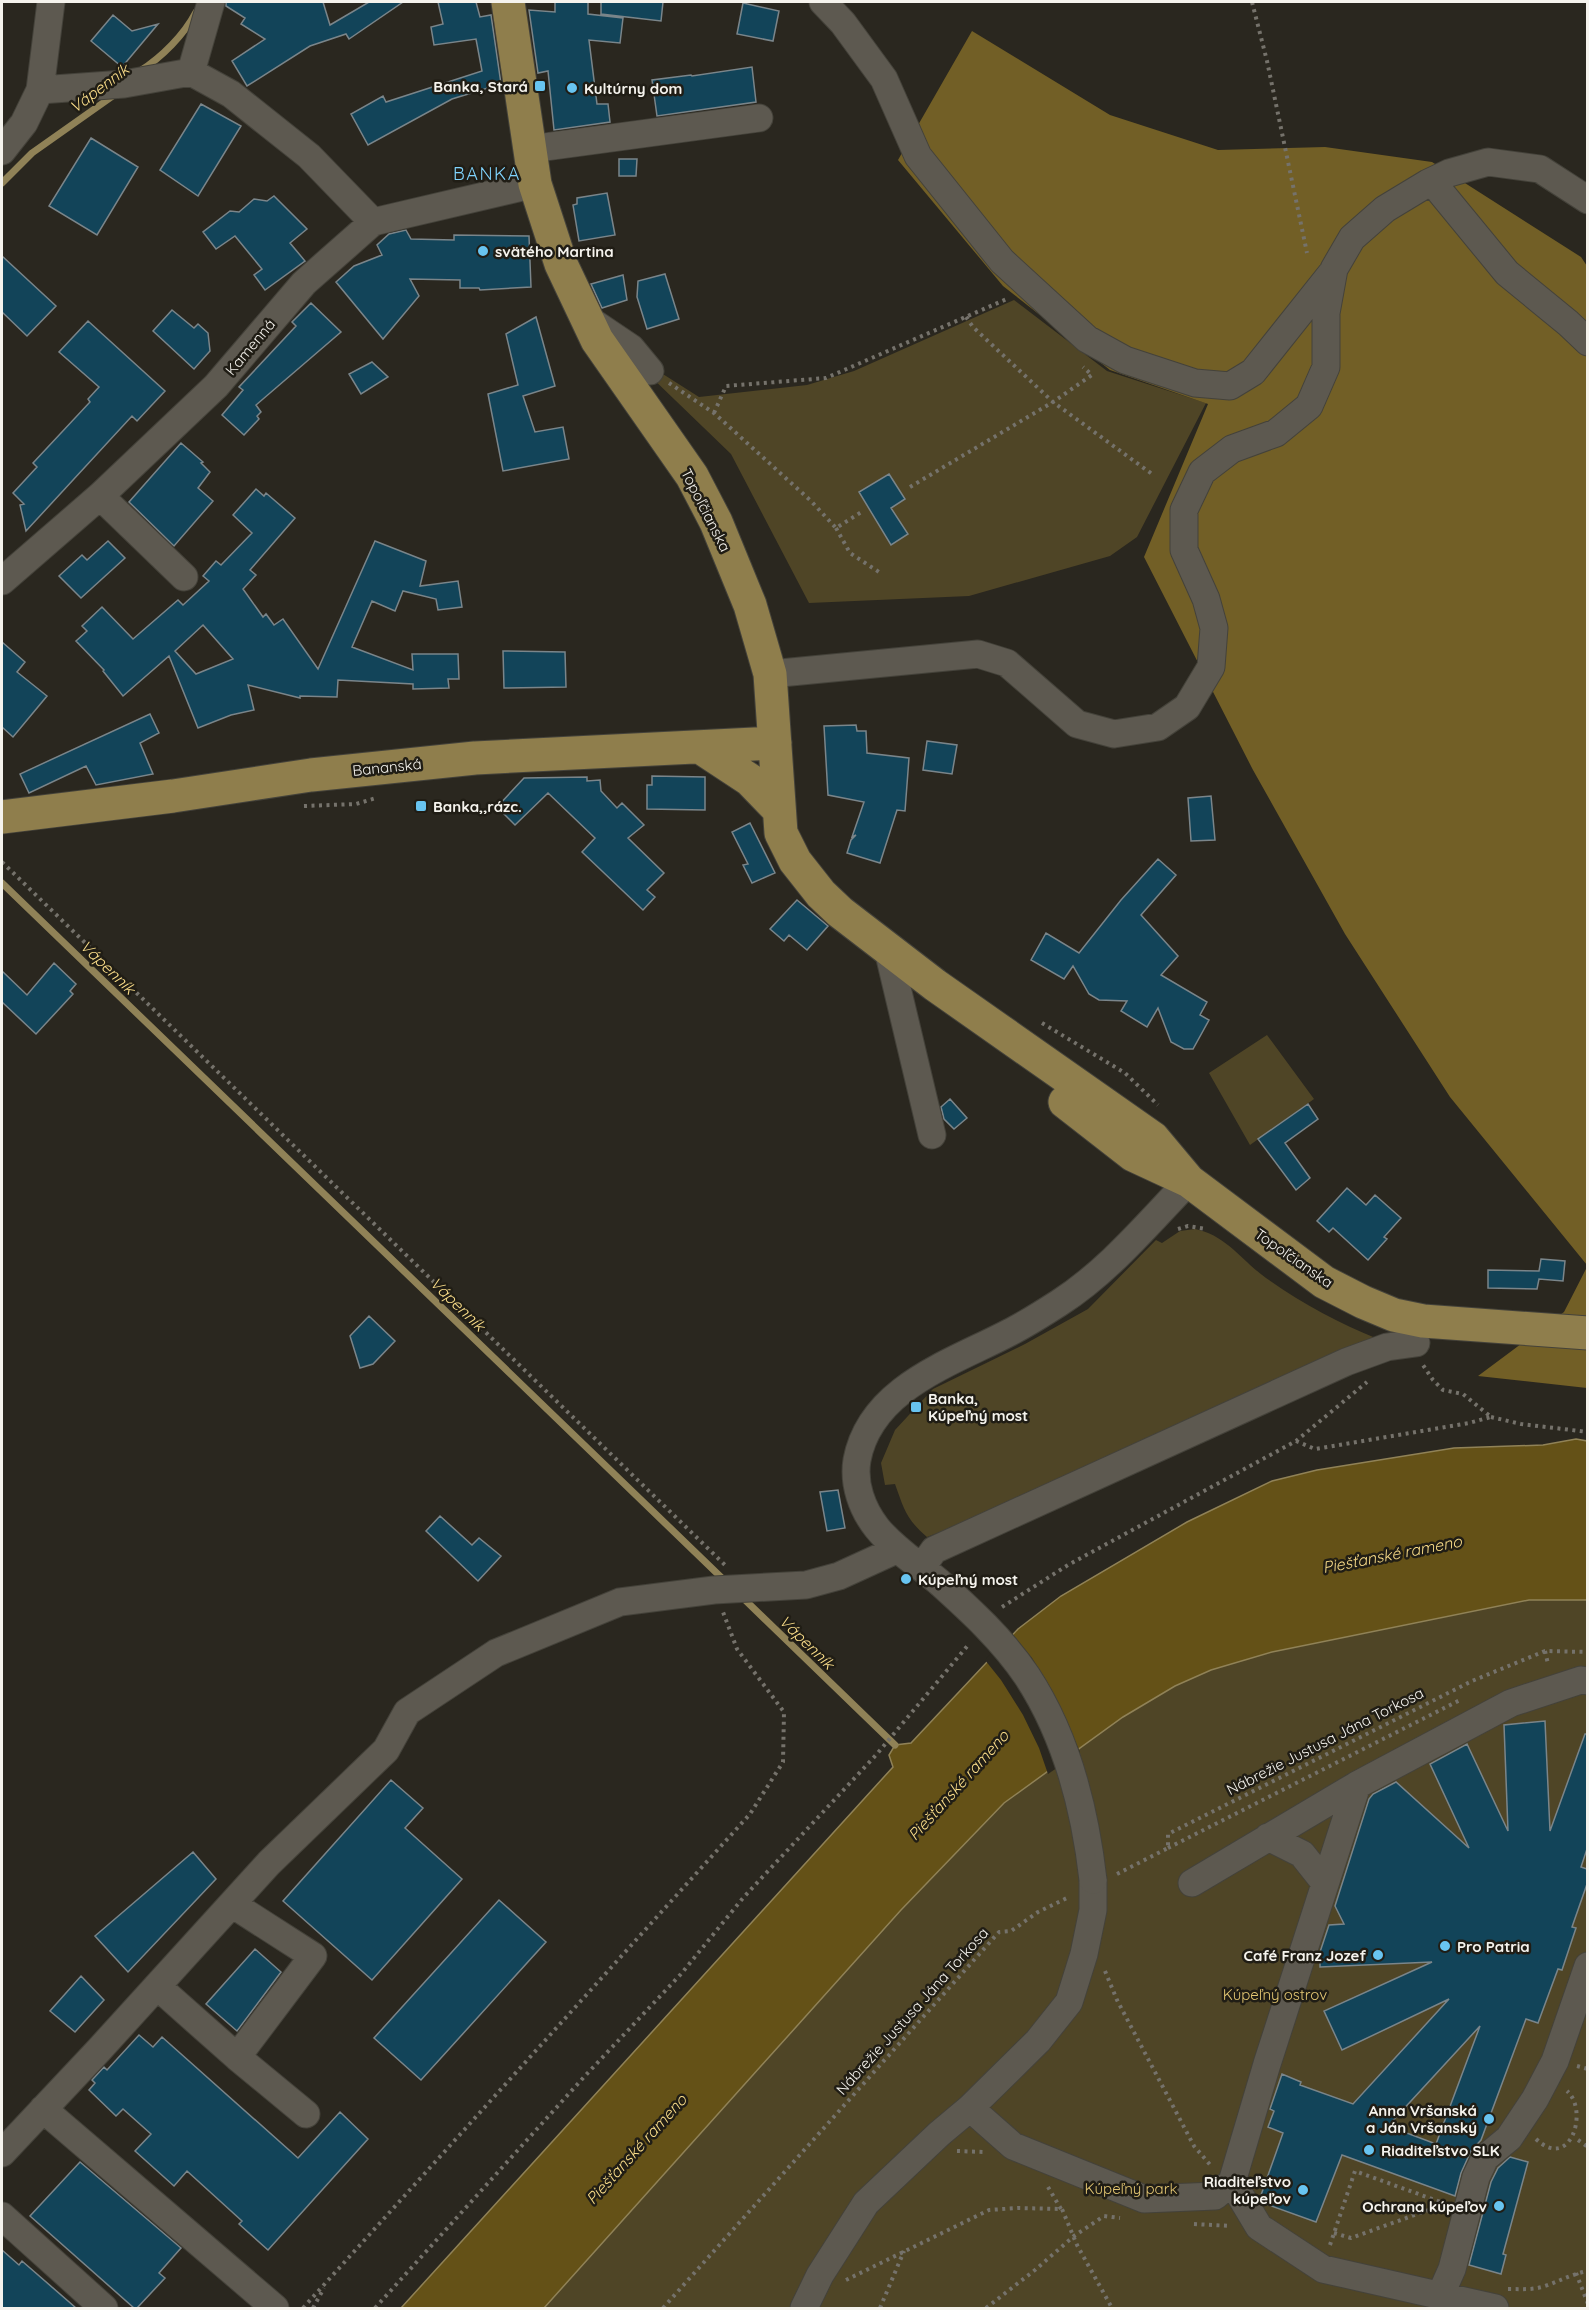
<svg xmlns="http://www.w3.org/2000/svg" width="1589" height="2310" viewBox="0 0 1589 2310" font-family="Quicksand,sans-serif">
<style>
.green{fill:#4f4526}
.forest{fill:#725f26}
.water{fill:#645117;stroke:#908257;stroke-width:1.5}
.pier{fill:#2a271f}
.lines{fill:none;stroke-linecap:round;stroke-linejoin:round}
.stream{stroke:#908257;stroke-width:7}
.building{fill:#124459;stroke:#7a858a;stroke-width:1.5;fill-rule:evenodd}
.minor-casing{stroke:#44423a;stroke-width:29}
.major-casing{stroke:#44423a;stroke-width:35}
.path{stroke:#75726b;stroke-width:4;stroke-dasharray:3 4.5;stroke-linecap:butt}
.minor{stroke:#5d5950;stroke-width:27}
.major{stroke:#8f7e4c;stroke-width:33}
.minor-bridge-casing{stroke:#44423a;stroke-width:29;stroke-linecap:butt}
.minor-bridge{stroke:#5d5950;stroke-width:27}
.poi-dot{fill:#68c4f0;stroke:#201d15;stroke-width:2}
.labels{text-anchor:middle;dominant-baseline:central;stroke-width:5;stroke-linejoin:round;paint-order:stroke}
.poi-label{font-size:15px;font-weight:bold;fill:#f5f3ed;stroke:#201d15;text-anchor:start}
.street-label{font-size:15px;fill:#f5f3ed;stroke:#201d15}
.park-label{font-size:15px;fill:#e4c773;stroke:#201d15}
.water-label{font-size:16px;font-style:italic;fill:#fadd89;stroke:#201d15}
.quarter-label{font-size:18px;letter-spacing:1.5px;fill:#80d4fd;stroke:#201d15}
</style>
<rect width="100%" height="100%" fill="#2a271f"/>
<!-- green -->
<path class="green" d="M1014,300L1107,371L1206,403L1137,537L1110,556L969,596L809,603L731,454L647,373L655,369L699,397L807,385L854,371Z
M1267,1035L1314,1099L1250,1145L1209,1073Z
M1195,1229C1226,1235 1241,1260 1266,1278C1301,1303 1338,1323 1378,1339L980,1517L927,1537C906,1519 904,1509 895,1484L885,1485L881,1463L895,1430L933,1389L1025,1344L1088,1309L1156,1240L1162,1243L1180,1231Z
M1529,1600H1587V2308H544L901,1910L1004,1803L1123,1717L1175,1686L1210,1670L1272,1652Z"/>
<!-- forest -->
<path class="forest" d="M972,31L1110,115L1218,150L1325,147L1432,162L1581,257L1587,266V1265L1450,1097L1345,934L1253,770L1144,557L1208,404L1110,370L1003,286L898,160Z
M1587,1267V1388L1478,1376L1564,1312Z"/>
<!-- water -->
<path class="water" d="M1576,1439L1587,1441V1600H1529L1272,1652L1211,1670L1175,1686L1123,1717L1004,1803L901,1910L544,2308H401L893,1767L889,1755L895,1745L911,1743L1018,1629L1061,1596L1187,1522L1272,1481L1317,1470L1454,1448L1543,1445Z"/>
<!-- pier -->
<path class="pier" d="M1011,1632L1032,1658L1051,1689L1080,1752L1048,1774L1039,1748L1023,1715L1001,1680L985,1660Z"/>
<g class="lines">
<!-- stream -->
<path class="stream" d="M140,71C162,57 184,35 196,12
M2,183L32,153L117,93
M2,883L725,1581
M742,1597L895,1745"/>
</g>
<!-- building -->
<path class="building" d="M226,2H323L330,25L369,2H403L349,39L346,34L310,46L247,86L232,61L265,39L241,24L245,18L226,6Z
M438,2H476L480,17L491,15L501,84L452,99L368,145L351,114L383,96L386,102L482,71L476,39L434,45L431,27L443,24Z
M555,2H588V14L623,18L620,43L589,40L597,104H608L610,122L554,130L548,71L538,73L529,10L555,12Z
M601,2H663L661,21L601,14Z
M743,3L779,11L773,41L737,34Z
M113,15L132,31L158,24L122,67L91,41Z
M752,67L756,102L657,116L652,80L691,75L692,76Z
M201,104L241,126L198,196L160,170Z
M91,138L138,167L97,235L49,206Z
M619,159H637L636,176H619Z
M607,193L615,235L579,241L573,205L577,204V198Z
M274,196L307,229L290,243L305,261L265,290L254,275L262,269L235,236L216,249L203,232L230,211L239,212L254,199L267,201Z
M406,230L411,239L454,240V235L529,236L531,287L480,290L479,288H460V280L410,279L419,296L383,339L336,282L354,266L382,255L377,245L389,234Z
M2,256L56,306L27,336L2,312Z
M665,274L679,319L647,329L637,297L638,281Z
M623,275L627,300L602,308L591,284Z
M311,303L341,332L256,405L261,412L257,416L259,419L244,435L222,415L243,390L239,387L296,326L292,322Z
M172,310L194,328L198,324L208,333L210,351L194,369L153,331Z
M536,317L555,386L523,396L535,432L563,427L569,459L503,471L488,394L518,385L506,334Z
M88,321L165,391L137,421L132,416L26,531L20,505L24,504L13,493L37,467L33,463L90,402L88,399L99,387L59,352Z
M372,362L388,377L361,394L349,374Z
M181,443L203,462L201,463L210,472L198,488L213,501L174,546L129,502Z
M889,474L905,499L891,508L908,534L891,545L859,492Z
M256,489L264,496L266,493L295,518L250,570L256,575L243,589L263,617L266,614L274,625L283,619L318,669L375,541L426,561L420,586L458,581L462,607L438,610L436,599L403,591L395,611L372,601L352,647L413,670L412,654H458L459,679H448L449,688L413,689V684L338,680L337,697L300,696V698L248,685L254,710L231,715L198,728L169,656L123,696L103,671L104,670L76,641L87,631L82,626L102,607L133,639L178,600L183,605L209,581L203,576L216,561L221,565L252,533L233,515ZM203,625L233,659L196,674L175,651Z
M108,541L125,558L81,598L59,576L82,555L87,560Z
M2,642L25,662L17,672L47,696L13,737L2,727Z
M503,651L565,652L566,687L504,688Z
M150,714L159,733L140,743L153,774L96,785L86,766L29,793L20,774Z
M856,725L857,731H866L867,753L909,758L905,811L897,810L880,863L847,853L851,840L856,835L852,837L864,802L828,795L824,726Z
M927,741L957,745L952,774L923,770Z
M652,776L705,777V810L647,809V785H652Z
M587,777V781L600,780L601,791L617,808L622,803L644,825L628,838L664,873L647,890L655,897L643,910L582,852L595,838L548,793L515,825L497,807L524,778Z
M1211,796L1215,840L1191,841L1188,798Z
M750,823L775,873L752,883L743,865L748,864L732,832Z
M1158,859L1176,875L1141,915L1178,956L1161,975L1207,1002L1200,1015L1209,1020L1193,1049H1184L1171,1042L1158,1008L1147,1027L1121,1011L1127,1001L1099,1000L1089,994L1073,966L1064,979L1031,960L1046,933L1079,953L1121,900Z
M797,900L828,926L807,950L789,935L784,941L770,929Z
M54,963L76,984L70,991L73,994L36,1034L2,1002V971L27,995Z
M950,1099L967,1118L954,1129L944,1119L941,1107Z
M1308,1104L1318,1119L1285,1143L1310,1178L1296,1190L1258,1139Z
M1347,1188L1366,1205L1375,1195L1401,1218L1384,1237L1387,1239L1368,1260L1333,1228L1329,1232L1317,1221Z
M1541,1259L1565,1261L1563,1281L1539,1279L1537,1289L1488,1288V1270L1539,1271Z
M369,1316L395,1341L373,1364L360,1368L350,1336Z
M838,1490L845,1528L827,1531L820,1492Z
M440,1516L472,1545L479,1538L501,1556L478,1581L426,1531Z
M1545,1721L1550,1831L1585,1734H1587V1849L1581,1867L1587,1869V1884L1572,1927L1576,1928L1562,1970L1558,1969L1538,2023L1526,2019L1481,2140L1471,2151L1461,2173L1455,2196L1342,2155L1316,2222L1263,2203L1260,2198L1283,2133L1268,2127L1274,2111L1270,2109L1282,2074L1301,2082L1300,2085L1353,2104L1449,1999L1342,2050L1324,2011L1432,1962L1320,1967V1952L1329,1925L1344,1924L1335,1906L1369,1799L1373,1794L1396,1782L1469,1848L1430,1764L1467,1744L1508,1831L1504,1725ZM1480,2026L1436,2144L1388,2126Z
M391,1780L423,1808L405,1828L462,1879L372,1980L283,1901Z
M193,1852L216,1879L128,1972L95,1936Z
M499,1900L546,1942L421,2080L374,2038Z
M255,1949L281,1972L237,2031L206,2004Z
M81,1976L104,2000L75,2032L50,2011Z
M139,2035L153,2047L162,2037L298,2158L340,2112L368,2139L268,2250L239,2224L242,2221L187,2171L174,2186L135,2151L151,2134L123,2109L116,2116L89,2090L95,2083L92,2080L104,2067L107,2070Z
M1510,2157L1528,2162L1503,2254L1506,2255L1501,2274L1469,2265L1491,2182L1498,2168Z
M80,2162L181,2248L159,2273L165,2278L137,2308H134L30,2216Z
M2,2250L19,2265L22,2261L76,2308H2Z"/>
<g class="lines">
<defs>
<path id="minor" d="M823,2L843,23L884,79L918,156L1002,261L1087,339L1125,360L1195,383L1230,386L1253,372L1331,274
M191,72L211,2
M40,90L124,84L191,72L231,94L309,156L373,222
M530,149L759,118
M2,151L24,123L40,90L51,2
M1428,183L1438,189L1507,273L1568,323L1588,342
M585,317L631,348L650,371
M100,496L184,577
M2,581L100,496L216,386L304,283L373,222L535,184
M770,674L978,654L1007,663L1077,724L1114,734L1158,727L1187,707L1211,667L1214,628L1206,599L1184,550V510L1202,472L1232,449L1276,433L1309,406L1326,367V313L1334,269L1352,238L1385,209L1428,183L1449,173L1488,162L1540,169L1588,200
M888,950L932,1135
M922,1567L934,1550L1346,1362L1387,1347L1416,1343
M939,1582C918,1564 894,1549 877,1528C862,1509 853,1484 857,1460C871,1385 958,1361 1016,1329C1031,1321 1045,1312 1059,1303C1109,1271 1148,1223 1189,1181
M1268,1837L1302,1854L1325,1883
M1192,1883L1357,1785
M157,1986L237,2057L313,1956L232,1904
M237,2057L306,2114
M970,2108L1013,2146L1144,2199L1215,2196L1232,2182
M43,2109L275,2308
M2,2153L98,2051L269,1863L386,1750L407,1712L496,1653L620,1602L714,1590L806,1585L839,1576L898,1549
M2,2216L104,2308
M1440,2296L1452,2269L1476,2177L1485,2158L1509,2138L1535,2099L1555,2061L1588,1966
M804,2308L820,2275L866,2203L939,2134L970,2108L1038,2041L1069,2002L1084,1954L1093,1910V1880
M1495,2308L1323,2269L1259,2227L1232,2182L1267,2064L1357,1785L1511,1703L1581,1680L1588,1681"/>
<path id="major" d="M508,2L535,184L561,264L597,340L692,476L716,522L750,605L770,674L781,833L795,861L821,894L840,912L935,985L1153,1138L1189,1181
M700,747L750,780L779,810
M2,817L173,796L311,775L475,758L775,743
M1065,1102L1133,1155L1189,1181L1324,1282L1363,1302L1394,1315L1423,1321L1588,1333"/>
</defs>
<!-- minor casing -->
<use href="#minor" class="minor-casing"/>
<!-- major casing -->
<use href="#major" class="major-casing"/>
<!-- path -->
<path class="path" d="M1252,2L1267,61L1307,253
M966,317L973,327L1053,402L1152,474
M669,383L714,413L811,501L836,528L863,511
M714,413L726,386L826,378L1009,298
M910,487L1053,402L1092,375L1083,367
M836,528L850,553L879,572
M304,806L356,804L376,798
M2,862L725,1565
M1042,1023L1125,1073L1158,1105
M1178,1229L1188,1226L1206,1229
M1491,1417L1521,1424L1588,1432
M1296,1441L1315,1449L1469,1423L1491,1417L1463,1394L1443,1390L1433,1380L1423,1365
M1002,1607L1068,1565L1296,1441L1367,1382
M1545,1651L1548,1664
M1168,1848L1462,1699
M1117,1874L1168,1848V1834L1472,1681L1545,1651L1588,1652
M1105,1971L1117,2000L1194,2146L1212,2167
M1577,2066L1588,2069
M1536,2139C1571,2172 1589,2110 1567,2091
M1578,2140L1588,2147
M957,2151L983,2152
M1048,2187L1061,2209
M1194,2224L1231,2226
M1334,2233L1351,2238L1445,2204
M1330,2245L1355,2171L1446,2204
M1576,2273L1588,2304
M846,2280L989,2210L1018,2208L1062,2209L1077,2245L1112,2308
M1508,2289C1520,2289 1531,2290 1542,2287C1558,2282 1571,2274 1588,2271
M303,2308L750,1814L783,1762L784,1712L737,1649L723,1612
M313,2308L324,2288
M375,2308L584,2077L681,1974L743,1898L876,1755L969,1644
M663,2308L999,1932L1011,1931L1038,1912L1069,1897
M880,2308L904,2251
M986,2308L1035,2270L1074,2236L1104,2216L1120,2218"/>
<!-- minor -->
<use href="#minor" class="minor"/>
<!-- major -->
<use href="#major" class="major"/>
<defs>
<path id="minor-bridge" d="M939,1582C970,1610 1003,1640 1027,1676C1067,1737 1085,1809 1093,1880"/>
</defs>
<!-- minor-bridge casing -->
<use href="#minor-bridge" class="minor-bridge-casing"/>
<!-- minor-bridge -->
<use href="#minor-bridge" class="minor-bridge"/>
</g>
<!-- markers -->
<g class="poi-dot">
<rect x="534" y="80" width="12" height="12" rx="3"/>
<circle cx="572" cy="88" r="6"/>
<circle cx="483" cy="251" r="6"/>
<rect x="415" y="800" width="12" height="12" rx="3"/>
<rect x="910" y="1401" width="12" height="12" rx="3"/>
<circle cx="906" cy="1579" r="6"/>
<circle cx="1445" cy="1946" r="6"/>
<circle cx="1378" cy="1955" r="6"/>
<circle cx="1489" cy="2119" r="6"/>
<circle cx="1369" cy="2150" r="6"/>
<circle cx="1303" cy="2190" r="6"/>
<circle cx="1499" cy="2206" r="6"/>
</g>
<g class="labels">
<!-- poi labels -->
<g class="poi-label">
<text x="528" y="86" text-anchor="end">Banka, Stará</text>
<text x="584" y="88">Kultúrny dom</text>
<text x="495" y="251">svätého Martina</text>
<text x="433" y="806">Banka,,rázc.</text>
<text x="928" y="1398">Banka,<tspan x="928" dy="17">Kúpeľný most</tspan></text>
<text x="918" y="1579">Kúpeľný most</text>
<text x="1457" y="1946">Pro Patria</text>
<text x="1366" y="1955" text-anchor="end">Café Franz Jozef</text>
<text x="1477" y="2110" text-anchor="end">Anna Vršanská<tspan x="1477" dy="17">a Ján Vršanský</tspan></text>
<text x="1381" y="2150">Riaditeľstvo SLK</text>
<text x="1291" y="2181" text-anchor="end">Riaditeľstvo<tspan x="1291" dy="17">kúpeľov</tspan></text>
<text x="1487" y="2206" text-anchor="end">Ochrana kúpeľov</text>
</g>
<!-- street labels -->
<g class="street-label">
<text transform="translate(250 347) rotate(-50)">Kamenná</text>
<text transform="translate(706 510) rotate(63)">Topoľčianska</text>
<text transform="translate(387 767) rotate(-6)">Bananská</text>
<text transform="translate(1294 1258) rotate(35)">Topoľčianska</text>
<text transform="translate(1325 1741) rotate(-27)">Nábrežie Justusa Jána Torkosa</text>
<text transform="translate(912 2011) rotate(-48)">Nábrežie Justusa Jána Torkosa</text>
</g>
<!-- park labels -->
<g class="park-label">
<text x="1275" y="1994">Kúpeľný ostrov</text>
<text x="1131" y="2188">Kúpeľný park</text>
</g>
<!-- water labels -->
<g class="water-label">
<text transform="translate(99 88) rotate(-37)">Vápenník</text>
<text transform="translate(108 967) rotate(44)">Vápenník</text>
<text transform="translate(458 1304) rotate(44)">Vápenník</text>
<text transform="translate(1392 1554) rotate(-11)">Piešťanské rameno</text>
<text transform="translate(807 1642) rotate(44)">Vápenník</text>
<text transform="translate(958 1785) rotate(-48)">Piešťanské rameno</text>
<text transform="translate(636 2149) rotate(-48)">Piešťanské rameno</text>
</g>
<!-- quarter labels -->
<g class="quarter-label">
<text x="487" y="173">BANKA</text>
</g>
</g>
<!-- border -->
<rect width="1589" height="2310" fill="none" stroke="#f5f3ed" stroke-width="6"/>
</svg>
